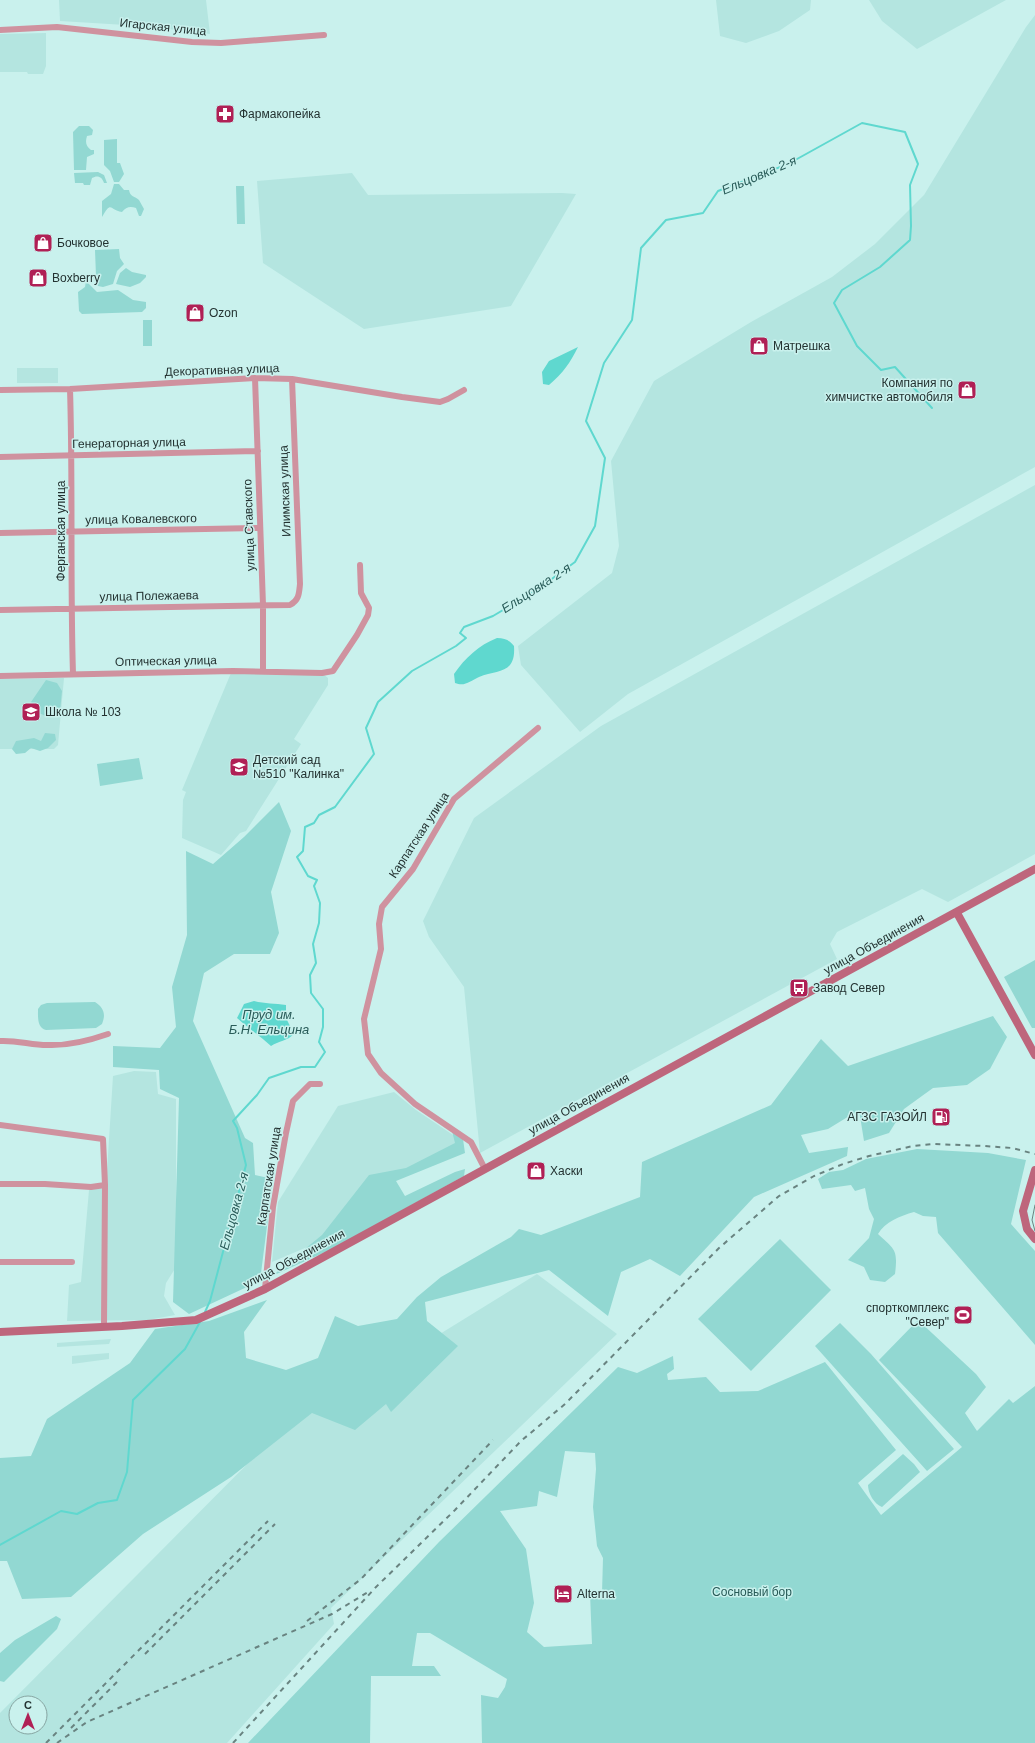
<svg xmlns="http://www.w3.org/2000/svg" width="1035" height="1743" viewBox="0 0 1035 1743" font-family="Helvetica,sans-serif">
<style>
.built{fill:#b4e5e0;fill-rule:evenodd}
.green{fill:#92d8d2;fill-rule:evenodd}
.water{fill:#5fd8cf}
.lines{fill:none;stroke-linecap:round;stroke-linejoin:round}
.stream{stroke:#5fd8cf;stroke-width:2}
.minor{stroke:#cf929f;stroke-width:6}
.secondary{stroke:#be667c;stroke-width:8}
.tram{stroke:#698380;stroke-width:1}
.rail{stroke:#698380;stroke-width:2;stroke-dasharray:5 5;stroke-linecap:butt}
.labels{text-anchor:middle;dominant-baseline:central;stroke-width:3;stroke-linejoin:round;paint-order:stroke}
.street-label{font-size:12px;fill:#233231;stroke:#c9f1ed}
.poi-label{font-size:12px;fill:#233231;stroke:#c9f1ed;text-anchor:start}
.park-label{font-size:12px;fill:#275a57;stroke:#c9f1ed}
.water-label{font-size:13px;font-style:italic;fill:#295c59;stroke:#c9f1ed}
</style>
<rect width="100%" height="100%" fill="#c9f1ed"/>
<!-- built -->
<path class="built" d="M59,0H206L210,34L142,26L60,21Z
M716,0H811L810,10L779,31L746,43L720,36Z
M869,0H1006L917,49L882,21Z
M1035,15V467L628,694L580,732L521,665L518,646L612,573L619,546L611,461L654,381L751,322L832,277L875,244L924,195L1026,27Z
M46,33V66L43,74H28L27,72H0V34Z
M352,173L368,195L562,193L576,194L511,306L364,329L263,263L257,181Z
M17,368H58V383H17Z
M1035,485V854L948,902L922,889L837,932L830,944L837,959L480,1153L464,987L429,937L423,921L474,818L601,726Z
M231,673L323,674L328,678V685L294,739L301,744L246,831L240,833L221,855L182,838L183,800L186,792L182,790Z
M64,678L58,745L54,749H0V679Z
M134,1071L156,1072L158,1094L176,1099V1267L166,1283L164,1296L175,1315L148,1320L67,1321L69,1285L81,1282L89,1190L106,1187L113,1076Z
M394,1092L416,1110L456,1137L458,1146L415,1168L372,1177L319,1242L272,1262L278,1202L338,1106Z
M537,1274L617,1334L331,1608L334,1624L227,1743H0V1713L276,1435ZM16,1703H40V1727H16Z
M111,1339L109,1344L57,1347V1343Z
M109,1353V1359L72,1364V1356Z"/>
<!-- green -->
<path class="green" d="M79,126H89L93,130L92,135L87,136C85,143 86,146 91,150H94V154L87,157L86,170H74L73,132Z
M117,139V163H120L124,174L119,182H114L110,171L104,165V140Z
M98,172L104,175L107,183H104C102,176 97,175 92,178L90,185H84L83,183H75L74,173Z
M114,184H119L124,190H129C130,197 135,196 139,200L144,209L141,216H139L136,208C130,206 126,207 122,212C109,210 112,200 102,217V201L111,194Z
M236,186H244L245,224H237Z
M119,249L120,258L124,264L117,271L113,284L103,287L98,286L92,276H96L95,250Z
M126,268L132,272L146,275V277L140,283L130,287L116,284L120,273Z
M86,281L97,292L118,290L133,300L146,302V308L142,312L82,314L79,311L78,292L85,287Z
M143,320H152V346H143Z
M46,680L57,683L62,691L60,711L48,717L39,713L31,702Z
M45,733L55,734L56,740L48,748L40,751L31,748L25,753L16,754L12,749L16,741L34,738L41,741Z
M139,758L143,779L100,786L97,764Z
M279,802L291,831L271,892L279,933L270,954H234L204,973L193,1021L245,1138L253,1143L255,1175L273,1179L260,1281L189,1314L173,1302L179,1098L160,1089L159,1070L113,1067V1046L160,1048L176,1027L172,987L187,935L186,851L213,864L244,837Z
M1035,960V1028H1032L1004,977Z
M95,1002C104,1008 106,1014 102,1024L96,1028L46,1030C37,1028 38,1017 38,1009L41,1005L47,1003Z
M993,1016L1007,1037L990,1069L967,1085L933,1088L904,1109L889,1133L864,1141L859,1110L828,1129L801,1135L809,1153L848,1147L847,1156L754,1197L680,1276L650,1259L621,1272L608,1316L549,1270L425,1302L427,1321L458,1346L391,1412L386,1404L355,1430L312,1413L231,1477L143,1534L71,1597L22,1599L7,1561H0V1458L31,1456L47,1419L130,1363L155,1329L209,1321L267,1300L244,1332L246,1358L286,1370L318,1358L335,1316L358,1326L397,1319L417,1297L441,1277L511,1237L519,1229L541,1235L640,1197L642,1162L771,1105L821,1039L848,1066Z
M452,1131L463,1139L465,1153L396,1181L405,1196L455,1172L465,1169L464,1176L332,1249L272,1276L322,1235L369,1175L406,1168L455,1143Z
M917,1149L988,1153L1026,1160L1011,1224L1035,1251V1345L938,1233L936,1217L923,1216L914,1212C900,1216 885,1222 878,1234C895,1250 898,1249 895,1274L885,1282L870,1280L864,1267L848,1260L869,1238L874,1219L869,1209L865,1188L855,1191L851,1185L822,1189L818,1179L829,1172L843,1170L866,1159Z
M780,1239L831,1290L751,1371L698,1319Z
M918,1320L976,1374L986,1387L965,1413L977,1431L1009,1399L1013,1403L1035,1386V1743H482L481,1695L498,1698L505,1687L507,1679L430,1633H417L412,1666H434L441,1676H371L370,1743H248L439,1542L618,1367L637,1373L673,1356L674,1369L667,1374L668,1380L706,1377L720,1392L758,1391L825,1362L896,1450L858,1483L881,1515L962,1447L879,1360ZM565,1451L595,1453L596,1469L593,1507L597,1546L603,1558L602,1593H590L592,1644L544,1647L527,1632L534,1603L526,1549L500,1511L537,1506L539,1491L557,1497Z
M840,1323L871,1354L954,1449L927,1471L815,1346Z
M903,1454L914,1464L920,1472L882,1507C874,1504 868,1493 868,1485Z
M56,1616L61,1619L57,1629L4,1682L0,1681V1653L15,1640Z"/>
<!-- water -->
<path class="water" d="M578,347C570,363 563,373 549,385L543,384L542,372L549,361Z
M497,638C505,638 509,640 514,646C516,675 497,669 479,677C470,681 465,687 455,683L454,674C465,658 479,645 497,638Z
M254,1001C265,1004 275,1003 286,1005V1018L294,1034C287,1041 279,1041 271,1046C260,1036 248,1028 237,1018L244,1004Z"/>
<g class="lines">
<!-- stream -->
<path class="stream" d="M205,1312L210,1301L246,1165L237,1128L233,1121L257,1095L269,1078L301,1067H315L325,1052L319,1042L323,1027V1009L311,993L310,975L316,963L313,944L319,923L320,903L314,886L317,880L308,876L297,857L303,851L305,827L314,823L319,815L335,807L374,754L366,728L378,702L412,671L456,646L466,638L460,633L464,627L493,616L538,589L575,562L595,526L605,458L586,421L604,363L632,320L641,248L666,220L703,213L718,191L788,164L862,123L905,132L918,164L910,185L911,226L910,240L880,267L842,290L834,303L857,346L881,370L895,367L932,408
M0,1545L61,1511L77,1514L98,1503L117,1500L127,1472L133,1400L185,1349L200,1322"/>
<!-- minor -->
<path class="minor" d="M0,30L57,27L192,42L221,43L324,35
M255,378L263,605V671
M70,389C73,484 70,579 73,674
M0,390L70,389L255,378L292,379L402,397L440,402L448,399L464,390
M0,457L258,451
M0,533L259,528
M0,610L290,605C299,600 299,594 300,584L292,379
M0,676L233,671L322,673L333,671L357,635L368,615L369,608L361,593L360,565
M0,1041C17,1040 31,1045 47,1045C68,1046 88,1041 108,1034
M0,1125L103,1139L105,1185L104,1326
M485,1169L471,1142L415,1104L381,1073L368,1054L364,1019L381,949L379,924L382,907L413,869L454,799L538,728
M0,1184H45L91,1187L105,1185
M0,1262H72
M265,1289L273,1207L286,1133L293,1101L310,1084H320"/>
<!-- secondary -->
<path class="secondary" d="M957,913L1035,1055
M1035,1170L1023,1211L1027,1229L1035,1239
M0,1332L122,1326L196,1320L265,1289L1035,869"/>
<!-- tram -->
<path class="tram" d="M1035,1205L1032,1220L1035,1231"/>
<!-- rail -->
<path class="rail" d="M307,1621L361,1579L493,1440
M145,1654L275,1524
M71,1728L118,1681
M46,1743L268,1521
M57,1743L87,1722L332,1614L368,1592
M233,1743L376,1587L455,1510L521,1441L565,1404L719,1248L779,1196L814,1176L843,1164L869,1156L913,1146L934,1144L984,1146L1012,1148L1035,1154"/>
</g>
<!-- icons -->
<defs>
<symbol id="pharmacy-square" viewBox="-11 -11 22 22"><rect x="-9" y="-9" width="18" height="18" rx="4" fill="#b02055" stroke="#c9f1ed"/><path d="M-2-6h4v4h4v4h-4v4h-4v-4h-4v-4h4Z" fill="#fff"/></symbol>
<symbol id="shop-square" viewBox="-11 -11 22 22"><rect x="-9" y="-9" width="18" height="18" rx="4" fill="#b02055" stroke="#c9f1ed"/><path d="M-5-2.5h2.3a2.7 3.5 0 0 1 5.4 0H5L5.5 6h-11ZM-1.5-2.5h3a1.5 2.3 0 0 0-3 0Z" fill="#fff"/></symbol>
<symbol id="school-square" viewBox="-11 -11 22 22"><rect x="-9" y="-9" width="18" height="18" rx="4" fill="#b02055" stroke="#c9f1ed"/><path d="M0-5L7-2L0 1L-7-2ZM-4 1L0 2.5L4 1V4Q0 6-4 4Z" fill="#fff"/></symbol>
<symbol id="bus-square" viewBox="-11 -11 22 22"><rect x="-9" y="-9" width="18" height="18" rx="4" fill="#b02055" stroke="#c9f1ed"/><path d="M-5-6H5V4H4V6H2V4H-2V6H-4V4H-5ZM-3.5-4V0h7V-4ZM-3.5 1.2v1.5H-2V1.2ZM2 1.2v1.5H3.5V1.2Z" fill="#fff"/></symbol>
<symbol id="fuel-square" viewBox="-11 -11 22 22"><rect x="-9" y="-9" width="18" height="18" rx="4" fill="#b02055" stroke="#c9f1ed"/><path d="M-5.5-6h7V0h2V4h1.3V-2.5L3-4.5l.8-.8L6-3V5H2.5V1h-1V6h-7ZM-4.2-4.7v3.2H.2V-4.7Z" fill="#fff"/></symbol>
<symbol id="stadium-square" viewBox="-11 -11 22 22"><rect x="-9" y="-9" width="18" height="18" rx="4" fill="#b02055" stroke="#c9f1ed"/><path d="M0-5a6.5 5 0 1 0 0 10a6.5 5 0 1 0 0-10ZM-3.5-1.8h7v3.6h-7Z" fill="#fff"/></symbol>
<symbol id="hotel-square" viewBox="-11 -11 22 22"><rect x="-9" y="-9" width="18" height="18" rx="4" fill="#b02055" stroke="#c9f1ed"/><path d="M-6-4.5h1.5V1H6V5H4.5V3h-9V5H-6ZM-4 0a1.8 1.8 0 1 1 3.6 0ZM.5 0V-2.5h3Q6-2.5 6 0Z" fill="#fff"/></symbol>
</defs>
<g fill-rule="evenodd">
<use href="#pharmacy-square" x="214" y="103" width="22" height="22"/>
<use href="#shop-square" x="32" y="232" width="22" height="22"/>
<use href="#shop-square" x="27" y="267" width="22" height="22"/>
<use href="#shop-square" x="184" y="302" width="22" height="22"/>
<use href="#shop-square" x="748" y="335" width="22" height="22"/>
<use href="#shop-square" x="956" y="379" width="22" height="22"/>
<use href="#school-square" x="20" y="701" width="22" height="22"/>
<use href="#school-square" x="228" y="756" width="22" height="22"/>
<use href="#bus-square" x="788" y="977" width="22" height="22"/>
<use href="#fuel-square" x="930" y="1106" width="22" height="22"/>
<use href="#shop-square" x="525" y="1160" width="22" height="22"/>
<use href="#stadium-square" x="952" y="1304" width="22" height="22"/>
<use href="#hotel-square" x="552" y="1583" width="22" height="22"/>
</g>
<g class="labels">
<!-- street labels -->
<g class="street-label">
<text transform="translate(163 27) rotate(6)">Игарская улица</text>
<text transform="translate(222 370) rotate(-2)">Декоративная улица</text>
<text transform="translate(129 443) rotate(-1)">Генераторная улица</text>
<text transform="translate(285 491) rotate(-92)">Илимская улица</text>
<text transform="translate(141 519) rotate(-1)">улица Ковалевского</text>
<text transform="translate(249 525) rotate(-92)">улица Ставского</text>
<text transform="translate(61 531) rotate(-90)">Ферганская улица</text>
<text transform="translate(149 596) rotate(-1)">улица Полежаева</text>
<text transform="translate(166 661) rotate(-1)">Оптическая улица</text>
<text transform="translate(419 835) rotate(-57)">Карпатская улица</text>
<text transform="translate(874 944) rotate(-29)">улица Объединения</text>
<text transform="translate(579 1104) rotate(-29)">улица Объединения</text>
<text transform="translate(269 1176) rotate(-81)">Карпатская улица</text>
<text transform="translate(294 1259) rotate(-28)">улица Объединения</text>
</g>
<!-- poi labels -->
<g class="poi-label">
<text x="239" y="114">Фармакопейка</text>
<text x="57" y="243">Бочковое</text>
<text x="52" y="278">Boxberry</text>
<text x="209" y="313">Ozon</text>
<text x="773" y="346">Матрешка</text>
<text x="953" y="383" text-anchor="end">Компания по<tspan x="953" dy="14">химчистке автомобиля</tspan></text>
<text x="45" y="712">Школа № 103</text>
<text x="253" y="760">Детский сад<tspan x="253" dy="14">№510 "Калинка"</tspan></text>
<text x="813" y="988">Завод Север</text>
<text x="927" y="1117" text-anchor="end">АГЗС ГАЗОЙЛ</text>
<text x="550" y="1171">Хаски</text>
<text x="949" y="1308" text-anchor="end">спорткомплекс<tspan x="949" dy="14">"Север"</tspan></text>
<text x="577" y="1594">Alterna</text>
</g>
<!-- park labels -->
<g class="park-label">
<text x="752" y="1592">Сосновый бор</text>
</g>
<!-- water labels -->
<g class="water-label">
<text transform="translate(759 175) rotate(-23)">Ельцовка 2-я</text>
<text transform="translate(536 588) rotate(-33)">Ельцовка 2-я</text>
<text x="269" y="1014">Пруд им.<tspan x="269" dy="15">Б.Н. Ельцина</tspan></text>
<text transform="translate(234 1211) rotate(-75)">Ельцовка 2-я</text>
</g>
</g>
<!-- north arrow -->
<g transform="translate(28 1715)"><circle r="19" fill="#c9f1ed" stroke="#87a5a2"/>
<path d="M0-3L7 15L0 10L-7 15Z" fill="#b02055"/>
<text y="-6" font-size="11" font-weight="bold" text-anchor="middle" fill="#233231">С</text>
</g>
</svg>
